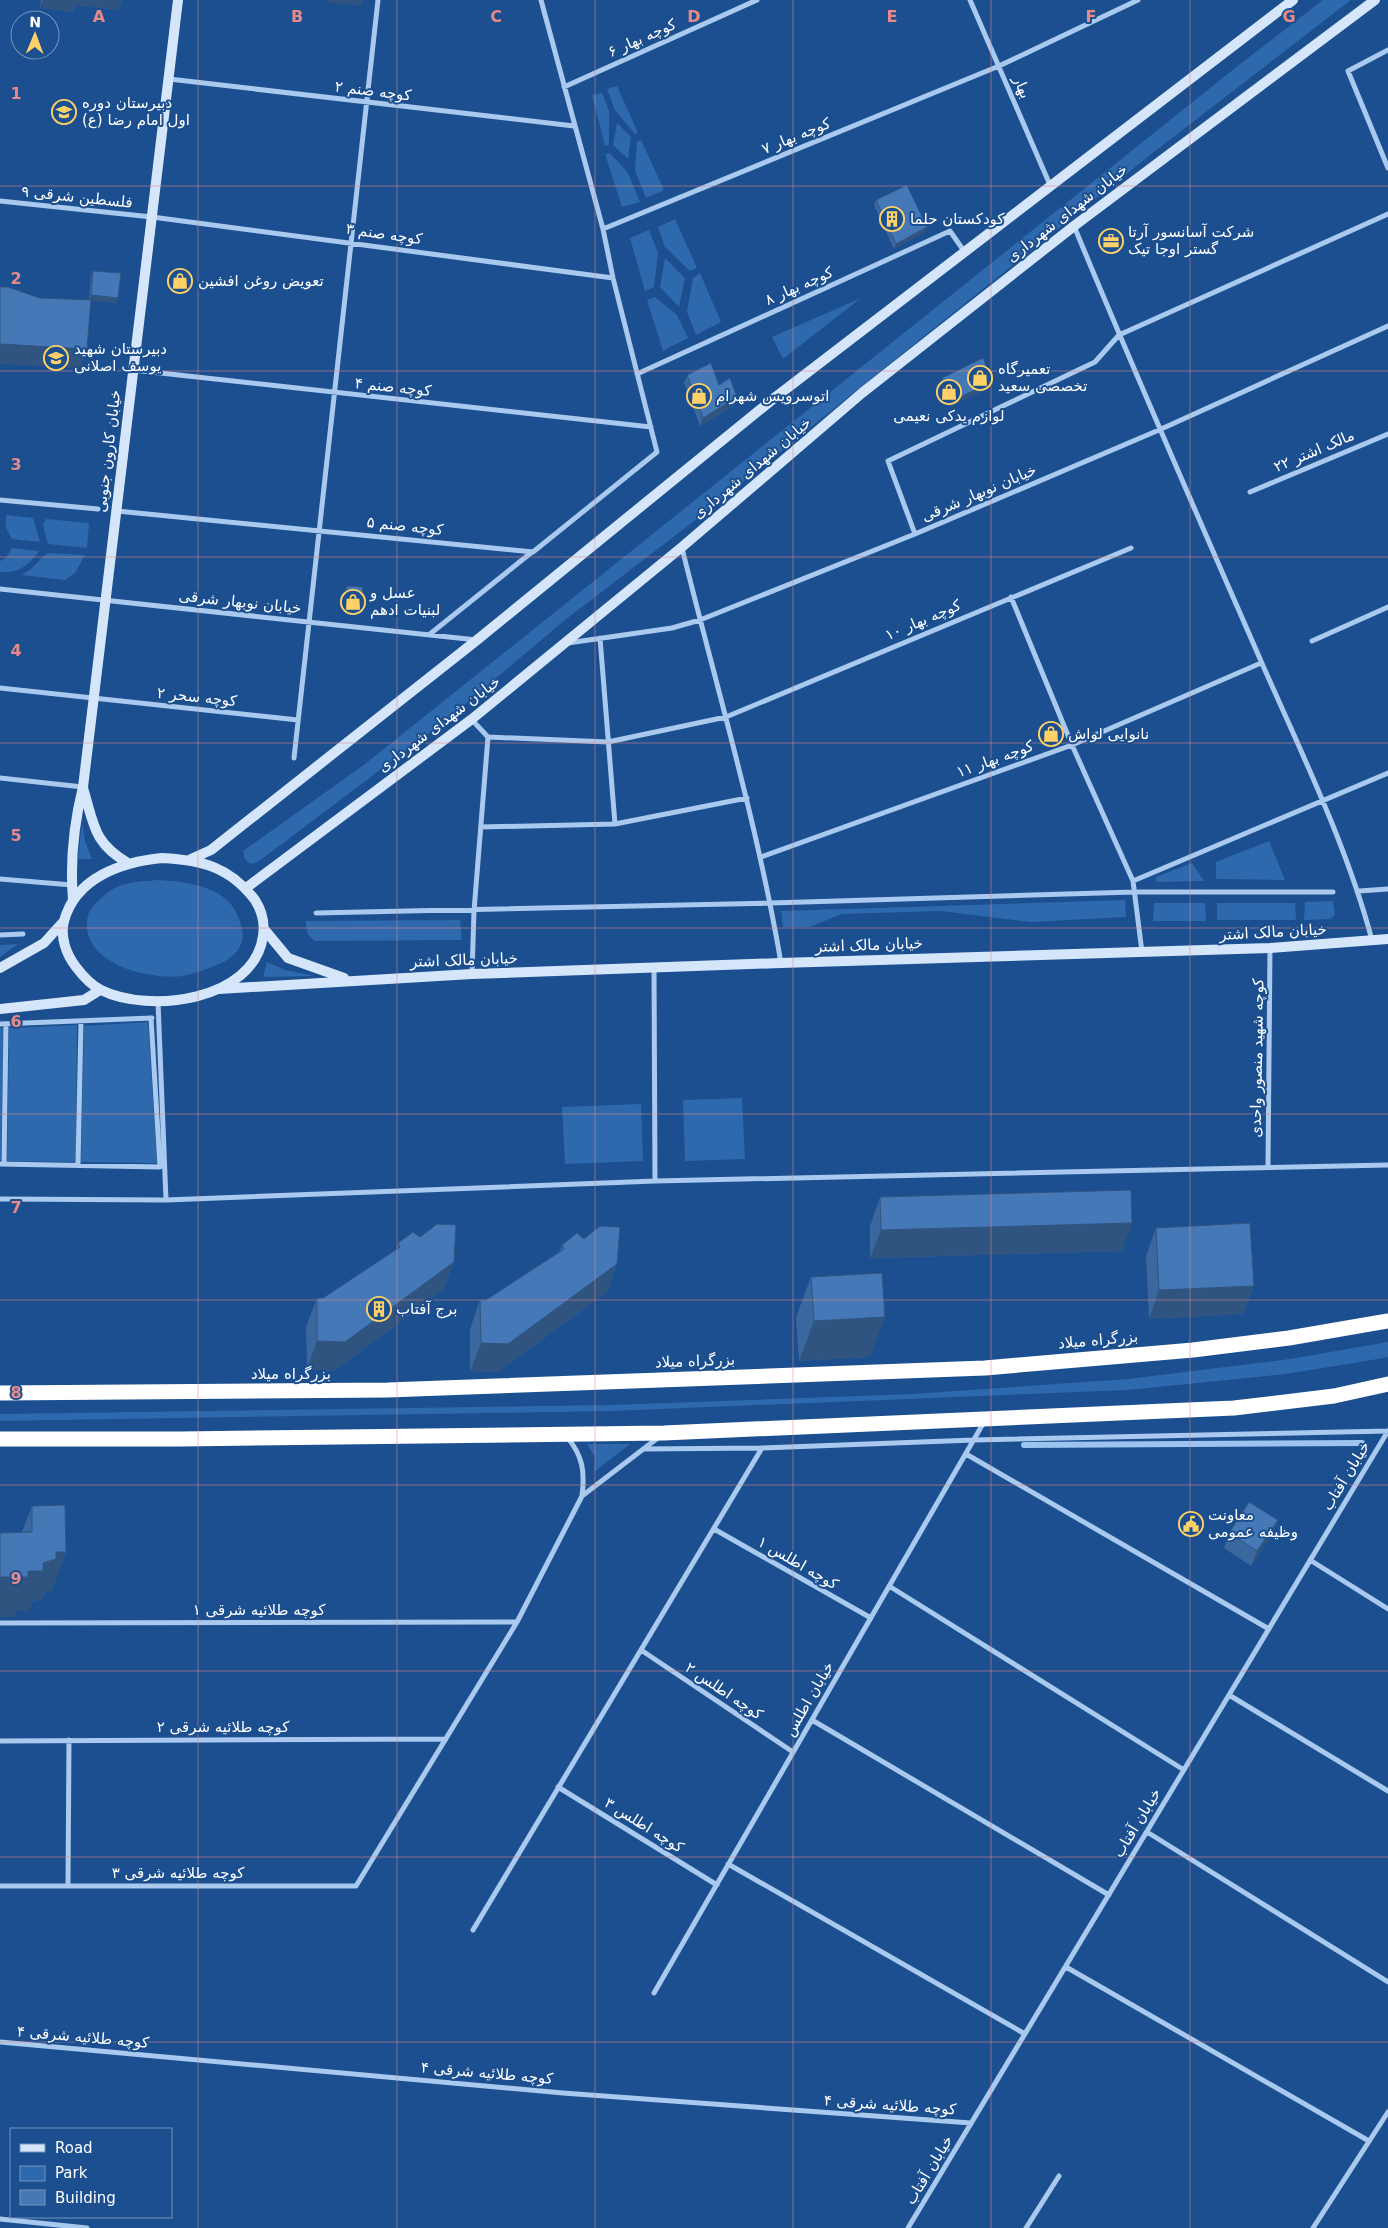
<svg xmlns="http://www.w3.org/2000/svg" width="1388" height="2228" viewBox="0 0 1388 2228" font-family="'DejaVu Sans',Vazirmatn,sans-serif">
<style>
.green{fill:#2e69ad}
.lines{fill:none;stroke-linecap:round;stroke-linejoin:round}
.stream{stroke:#9cc4f0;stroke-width:6}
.street{stroke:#a9c9ee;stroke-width:5}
.secondary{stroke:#d6e6fa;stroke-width:10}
.highway{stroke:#fff;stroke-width:15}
.wall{fill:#3a679d}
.shaded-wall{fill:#305480}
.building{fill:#4478b7;stroke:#305480}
.grid{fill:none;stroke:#e88989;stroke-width:1;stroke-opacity:0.55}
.labels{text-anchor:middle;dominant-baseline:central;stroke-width:4;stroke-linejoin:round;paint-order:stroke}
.street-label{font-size:15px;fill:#fff;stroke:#1b4f8f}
.poi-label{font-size:15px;fill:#fff;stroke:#1b4f8f;text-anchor:start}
.grid-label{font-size:16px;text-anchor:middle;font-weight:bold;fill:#e88989;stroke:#1b4f8f;stroke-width:4;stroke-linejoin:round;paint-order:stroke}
</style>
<rect width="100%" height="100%" fill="#1b4f8f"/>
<!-- green -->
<path class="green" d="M1323,0H1351L1150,155L685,528L565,620L445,721L258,862L250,864L245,859L243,851L365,764L1244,61Z
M617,86L638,133L635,134L615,110L607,89Z
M602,93L609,111V145L605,146L592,95Z
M617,123L631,137L628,159L613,145Z
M641,140L664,190L646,198L635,171L637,141Z
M610,153L628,173L640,202L622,207L605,154Z
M675,219L697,268L690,271L665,247L658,227Z
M649,230L658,253L654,287L645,291L630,238Z
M665,258L685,278L679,307L660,287Z
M700,273L721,322L696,335L687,312L693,278Z
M655,297L677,315L688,338L663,351L647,300Z
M861,298L783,359L772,337Z
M6,515L33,518L40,542L12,539L6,528Z
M46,519L89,523L87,548L48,544L43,525Z
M12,548L39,551C30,565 17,574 0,572V561L6,558Z
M47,553L85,555L75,573L65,580L21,575L31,569Z
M82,823L85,841L92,859H78Z
M1269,841L1285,880L1216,879V862Z
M1192,863L1204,881L1156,882V877Z
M159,880C190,882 231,887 240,922C242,928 244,935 242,941C238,956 222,964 209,968C201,971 192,974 183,976C151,980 91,966 87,929C86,918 89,909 97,902C105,894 115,886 126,884C136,881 148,881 159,880Z
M1125,900L1126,917L1031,922L941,911L842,914L809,927H783L781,911Z
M1333,901L1335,915L1330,919L1304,920L1305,902Z
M1154,903H1205L1206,921H1153Z
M1217,903H1295L1296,920H1217Z
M460,920L462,940L315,941C307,936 306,930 306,921Z
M18,944L0,957V945Z
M267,962L285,970L315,976L263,977Z
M148,1022L157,1163L81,1162L84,1026Z
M77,1025L76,1162L7,1161L9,1028Z
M0,1028H4L1,1160H0Z
M742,1098L745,1159L685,1161L683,1100Z
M641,1104L643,1161L565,1164L562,1107Z
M1388,1342V1357L1378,1359L1286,1374L1128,1390L612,1411L0,1421V1414L611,1405L912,1394L1128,1379L1290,1359Z
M587,1444H630L594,1472L595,1457Z"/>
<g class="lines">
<!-- stream -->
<path class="stream" d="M1024,1445L1362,1443"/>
<!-- street -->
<path class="street" d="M970,0L1050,185
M1388,50L1348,71L1388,168
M169,79L574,126
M564,87L757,0
M0,201L152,217L613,278
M1074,226C1133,369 1195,510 1257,652C1298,746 1345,840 1372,940
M603,229L999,66L1138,0
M133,370L651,427
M637,374L950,231L964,251
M1250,492L1388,434
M0,500L98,509
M117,511L533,552L657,452L613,278L603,229L541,0
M915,534L888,461L1095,362L1119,335L1388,214
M682,548C716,686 757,822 781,963
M0,589L477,640
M1011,597L1072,745L1133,881L1142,952
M430,634L532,552
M600,638L615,824
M1312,641L1388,607
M568,643L672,628L700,620L915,534L1159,430L1388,326
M0,688L298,720
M472,720L488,737L474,911L472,974
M488,737L608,742L726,717L1131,548
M294,758L378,0
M0,778L83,787
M481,827L615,824L747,798
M761,857L1072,745L1261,663
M0,879L72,885
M1133,881L1388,773
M1359,891L1388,889
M316,913L771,903L1134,892H1333
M0,935L23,934
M654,968L655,1181
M158,1002L166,1200
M0,1024L152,1018
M0,1164L160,1167L151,1018
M4,1164L6,1024
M78,1165L81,1021
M1268,1167L1270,948
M0,1199L166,1200L655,1181L1388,1165
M643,1449L762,1448L974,1440L1388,1431
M966,1454L1269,1629
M582,1496L659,1437
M714,1529L871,1618
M1310,1560L1388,1609
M889,1586L1184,1770
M0,1623L517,1622
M641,1650L793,1752
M1229,1695L1388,1791
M812,1720L1109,1895
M0,1741L446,1739
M558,1787L717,1885
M1147,1832L1388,1982
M728,1864L1025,2034
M0,1886H356L517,1622L582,1496C585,1472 583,1456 567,1437
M68,1886L69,1740
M473,1930L762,1448
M1066,1967L1369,2141
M654,1993L984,1422
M0,2042L563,2093L971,2123
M0,2219L87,2228
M908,2228L1388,1431
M1026,2228L1059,2176
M1313,2228L1388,2112"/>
<!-- secondary -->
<path class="secondary" d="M83,788C94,824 93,843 128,863
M162,858C202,860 230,867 255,900C262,911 265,923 263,936C254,1001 149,1014 101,990C91,985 82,975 76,967C66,954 60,937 64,921C76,877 122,862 162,858Z
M191,859L211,850L477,640L773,399L1293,0
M246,888L472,719L682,547L862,393L1074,226L1375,0
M73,900C70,863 74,823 83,787L178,0
M264,929L288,958L344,978
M0,968L44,943L64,921
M219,989L472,974L781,963L1270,948L1388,939
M0,1009L84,1000L100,990"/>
<!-- highway -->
<path class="highway" d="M0,1393L388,1390L985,1368L1193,1350L1289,1338L1388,1321
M0,1439H180L664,1433L1234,1408L1334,1396L1388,1384"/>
</g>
<!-- wall -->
<path class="wall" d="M41,0H122L118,10L76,5L73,12L40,8Z
M876,200L925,232L894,249L874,205Z
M93,271L118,298L116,303L89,300L91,276Z
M687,375L719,385L737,397L735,405L700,426L684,383Z
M942,378L993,382L991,387L950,406L940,383Z
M347,586L360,612L344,611L345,591Z
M880,1197L1122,1251L870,1258V1226Z
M1156,1228L1254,1286L1243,1314L1149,1319L1146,1256Z
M398,1243L454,1262L443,1290L334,1371L307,1369L306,1327L317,1298H323L396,1250Z
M562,1245L617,1264L607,1292L498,1372L470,1371V1329L480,1300H486L559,1252Z
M811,1277L870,1357L799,1361L796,1317Z
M32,1506L66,1552L51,1592H45L42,1599L32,1602L29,1611H16L14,1617H0V1533L22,1532Z
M1278,1520L1272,1535L1251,1566L1224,1548L1229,1533Z"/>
<!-- shaded-wall -->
<path class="shaded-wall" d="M43,0H122L118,10L76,5L73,12L40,8Z
M329,0H363L360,6L328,2Z
M927,227L925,232L894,249L896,244Z
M91,295L118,298L116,303L89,300Z
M0,344L87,349L80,368L0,364Z
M993,382L991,387L950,406L951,401Z
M737,397L735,405L700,426L703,418Z
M346,606L362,607L360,612L344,611Z
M1132,1223L1122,1251L870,1258L881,1230Z
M454,1262L443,1290L334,1371L307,1369L317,1341Z
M617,1264L607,1292L498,1372L470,1371L481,1343Z
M1254,1286L1243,1314L1149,1319L1159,1290Z
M885,1317L870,1357L799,1361L814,1321Z
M1278,1520L1272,1535L1251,1566L1257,1551Z
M56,1552H66L51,1592H45L42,1599L32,1602L29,1611H16L14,1617H0V1577L28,1571L43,1563Z"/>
<!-- building -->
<path class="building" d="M907,185L927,227L896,244L876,200Z
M93,271L121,273L118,298L91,295Z
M0,287H8L40,298L91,300L87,349L0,344Z
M983,358L993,382L951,401L942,378Z
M711,363L719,385L730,378L737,397L703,418L687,375Z
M347,586L363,587L362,607L346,606Z
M1131,1190L1132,1223L881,1230L880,1197Z
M1250,1223L1254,1286L1159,1290L1156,1228Z
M437,1224L456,1225L454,1262L345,1342L317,1341V1298H323L400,1247L398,1243L413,1232L420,1237Z
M600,1226L620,1227L617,1264L508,1344L481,1343L480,1300H486L564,1249L562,1245L577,1233L584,1239Z
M882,1273L885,1317L814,1321L811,1277Z
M1249,1502L1278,1520L1257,1551L1229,1533Z
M65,1505L66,1552H56V1559L43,1563V1571H28V1577H0V1533L32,1532V1506Z"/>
<!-- grid -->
<path class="grid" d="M198,0V2228M397,0V2228M595,0V2228M793,0V2228M991,0V2228M1190,0V2228M0,186H1388M0,371H1388M0,557H1388M0,743H1388M0,928H1388M0,1114H1388M0,1300H1388M0,1485H1388M0,1671H1388M0,1857H1388M0,2042H1388"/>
<!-- icons -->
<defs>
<symbol id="school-ring" viewBox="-11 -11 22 22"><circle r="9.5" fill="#1b4f8f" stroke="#ffd166" stroke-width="1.5"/><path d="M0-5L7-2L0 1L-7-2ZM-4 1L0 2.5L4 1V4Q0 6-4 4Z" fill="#ffd166"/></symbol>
<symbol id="building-ring" viewBox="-11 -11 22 22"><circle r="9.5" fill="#1b4f8f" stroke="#ffd166" stroke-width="1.5"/><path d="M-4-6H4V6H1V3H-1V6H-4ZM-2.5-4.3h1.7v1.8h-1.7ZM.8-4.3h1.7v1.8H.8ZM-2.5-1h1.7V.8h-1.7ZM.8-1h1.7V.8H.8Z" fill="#ffd166"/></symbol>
<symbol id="office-ring" viewBox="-11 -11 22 22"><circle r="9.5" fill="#1b4f8f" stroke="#ffd166" stroke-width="1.5"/><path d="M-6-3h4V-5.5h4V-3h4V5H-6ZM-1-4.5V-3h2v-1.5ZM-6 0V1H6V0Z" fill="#ffd166"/></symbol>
<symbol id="shop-ring" viewBox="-11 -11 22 22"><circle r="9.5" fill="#1b4f8f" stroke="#ffd166" stroke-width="1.5"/><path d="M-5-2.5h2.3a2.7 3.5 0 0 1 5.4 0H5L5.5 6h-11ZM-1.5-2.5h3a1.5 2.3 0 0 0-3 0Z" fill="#ffd166"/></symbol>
<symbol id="civic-ring" viewBox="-11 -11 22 22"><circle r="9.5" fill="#1b4f8f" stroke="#ffd166" stroke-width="1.5"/><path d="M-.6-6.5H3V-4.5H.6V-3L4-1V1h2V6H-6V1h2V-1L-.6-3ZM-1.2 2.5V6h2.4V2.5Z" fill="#ffd166"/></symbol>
</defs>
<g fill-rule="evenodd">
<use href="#school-ring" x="50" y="98" width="28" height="28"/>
<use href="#building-ring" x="878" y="205" width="28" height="28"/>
<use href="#office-ring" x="1097" y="227" width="28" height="28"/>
<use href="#shop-ring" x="166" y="267" width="28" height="28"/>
<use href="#school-ring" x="42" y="344" width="28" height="28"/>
<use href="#shop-ring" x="966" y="364" width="28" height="28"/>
<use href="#shop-ring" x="935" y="378" width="28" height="28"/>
<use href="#shop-ring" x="685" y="382" width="28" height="28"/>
<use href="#shop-ring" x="339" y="588" width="28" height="28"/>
<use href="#shop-ring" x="1037" y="720" width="28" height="28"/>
<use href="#building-ring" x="365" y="1295" width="28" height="28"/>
<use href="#civic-ring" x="1177" y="1510" width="28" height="28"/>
</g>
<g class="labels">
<!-- street labels -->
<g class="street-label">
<text transform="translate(642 38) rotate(-24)">کوچه بهار ۶</text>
<text transform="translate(1022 87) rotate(67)">بهار</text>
<text transform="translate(373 91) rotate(7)">کوچه صنم ۲</text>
<text transform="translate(796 136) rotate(-22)">کوچه بهار ۷</text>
<text transform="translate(77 197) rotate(6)">فلسطین شرقی ۹</text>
<text transform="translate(1067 213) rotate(-38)">خیابان شهدای شهرداری</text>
<text transform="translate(384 234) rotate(8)">کوچه صنم ۳</text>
<text transform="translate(799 286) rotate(-24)">کوچه بهار ۸</text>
<text transform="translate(393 387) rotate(6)">کوچه صنم ۴</text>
<text transform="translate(108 451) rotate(-83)">خیابان کارون جنوبی</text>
<text transform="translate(1314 451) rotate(-23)">مالک اشتر ۲۲</text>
<text transform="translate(752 468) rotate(-40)">خیابان شهدای شهرداری</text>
<text transform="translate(979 493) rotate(-23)">خیابان نوبهار شرقی</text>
<text transform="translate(405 526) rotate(6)">کوچه صنم ۵</text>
<text transform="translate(240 602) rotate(6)">خیابان نوبهار شرقی</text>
<text transform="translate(923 620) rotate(-23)">کوچه بهار ۱۰</text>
<text transform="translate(197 697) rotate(6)">کوچه سحر ۲</text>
<text transform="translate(439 724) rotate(-37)">خیابان شهدای شهرداری</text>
<text transform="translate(995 759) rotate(-20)">کوچه بهار ۱۱</text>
<text transform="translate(1273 932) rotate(-3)">خیابان مالک اشتر</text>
<text transform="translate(869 945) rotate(-2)">خیابان مالک اشتر</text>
<text transform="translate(464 960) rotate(-2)">خیابان مالک اشتر</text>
<text transform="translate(1257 1058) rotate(-89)">کوچه شهید منصور واحدی</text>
<text transform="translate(1098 1340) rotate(-5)">بزرگراه میلاد</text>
<text transform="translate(695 1361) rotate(-2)">بزرگراه میلاد</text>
<text x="291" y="1374">بزرگراه میلاد</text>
<text transform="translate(1346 1476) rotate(-59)">خیابان آفتاب</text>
<text transform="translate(798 1563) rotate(30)">کوچه اطلس ۱</text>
<text x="259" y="1610">کوچه طلائیه شرقی ۱</text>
<text transform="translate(724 1691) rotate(34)">کوچه اطلس ۲</text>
<text transform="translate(809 1699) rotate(-60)">خیابان اطلس</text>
<text x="223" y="1727">کوچه طلائیه شرقی ۲</text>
<text transform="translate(1137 1823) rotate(-59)">خیابان آفتاب</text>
<text transform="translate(644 1825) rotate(32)">کوچه اطلس ۳</text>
<text x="178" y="1873">کوچه طلائیه شرقی ۳</text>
<text transform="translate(83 2037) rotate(5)">کوچه طلائیه شرقی ۴</text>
<text transform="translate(487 2073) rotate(5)">کوچه طلائیه شرقی ۴</text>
<text transform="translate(890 2105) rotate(4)">کوچه طلائیه شرقی ۴</text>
<text transform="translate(929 2170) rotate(-59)">خیابان آفتاب</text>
</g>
<!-- poi labels -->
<g class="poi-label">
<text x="82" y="103">دبیرستان دوره<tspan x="82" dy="17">اول امام رضا (ع)</tspan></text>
<text x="910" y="219">کودکستان حلما</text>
<text x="1128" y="232">شرکت آسانسور آرتا<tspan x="1128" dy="17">گستر اوجا تیک</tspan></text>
<text x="198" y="281">تعویض روغن افشین</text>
<text x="74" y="349">دبیرستان شهید<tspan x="74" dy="17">یوسف اصلانی</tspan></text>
<text x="998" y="369">تعمیرگاه<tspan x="998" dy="17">تخصصی سعید</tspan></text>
<text x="716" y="396">اتوسرویس شهرام</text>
<text x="949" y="416" text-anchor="middle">لوازم یدکی نعیمی</text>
<text x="370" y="593">عسل و<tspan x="370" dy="17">لبنیات ادهم</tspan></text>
<text x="1068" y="734">نانوایی لواش</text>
<text x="396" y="1309">برج آفتاب</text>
<text x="1208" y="1515">معاونت<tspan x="1208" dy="17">وظیفه عمومی</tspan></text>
</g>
</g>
<g class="grid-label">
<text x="99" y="22">A</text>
<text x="297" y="22">B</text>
<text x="496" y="22">C</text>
<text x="694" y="22">D</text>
<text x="892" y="22">E</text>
<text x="1091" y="22">F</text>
<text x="1289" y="22">G</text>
<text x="16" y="99">1</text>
<text x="16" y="284">2</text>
<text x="16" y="470">3</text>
<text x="16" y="656">4</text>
<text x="16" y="841">5</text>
<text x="16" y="1027">6</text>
<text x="16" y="1213">7</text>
<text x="16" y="1398">8</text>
<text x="16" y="1584">9</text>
</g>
<!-- legend -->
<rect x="10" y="2128" width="162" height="90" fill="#1b4f8f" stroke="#7695bc"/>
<rect x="20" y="2144" width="25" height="8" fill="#d6e6fa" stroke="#7695bc"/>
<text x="55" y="2153" font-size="15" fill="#ffffff">Road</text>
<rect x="20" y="2166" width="25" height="15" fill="#2e69ad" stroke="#7695bc"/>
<text x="55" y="2178" font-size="15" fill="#ffffff">Park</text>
<rect x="20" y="2190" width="25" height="15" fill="#4478b7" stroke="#7695bc"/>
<text x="55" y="2203" font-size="15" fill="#ffffff">Building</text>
<!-- north arrow -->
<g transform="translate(35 35) rotate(1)"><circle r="24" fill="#1b4f8f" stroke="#7695bc"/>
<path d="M0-4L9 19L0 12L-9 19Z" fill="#ffd166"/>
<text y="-8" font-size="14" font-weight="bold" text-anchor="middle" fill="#ffffff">N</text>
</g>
</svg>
